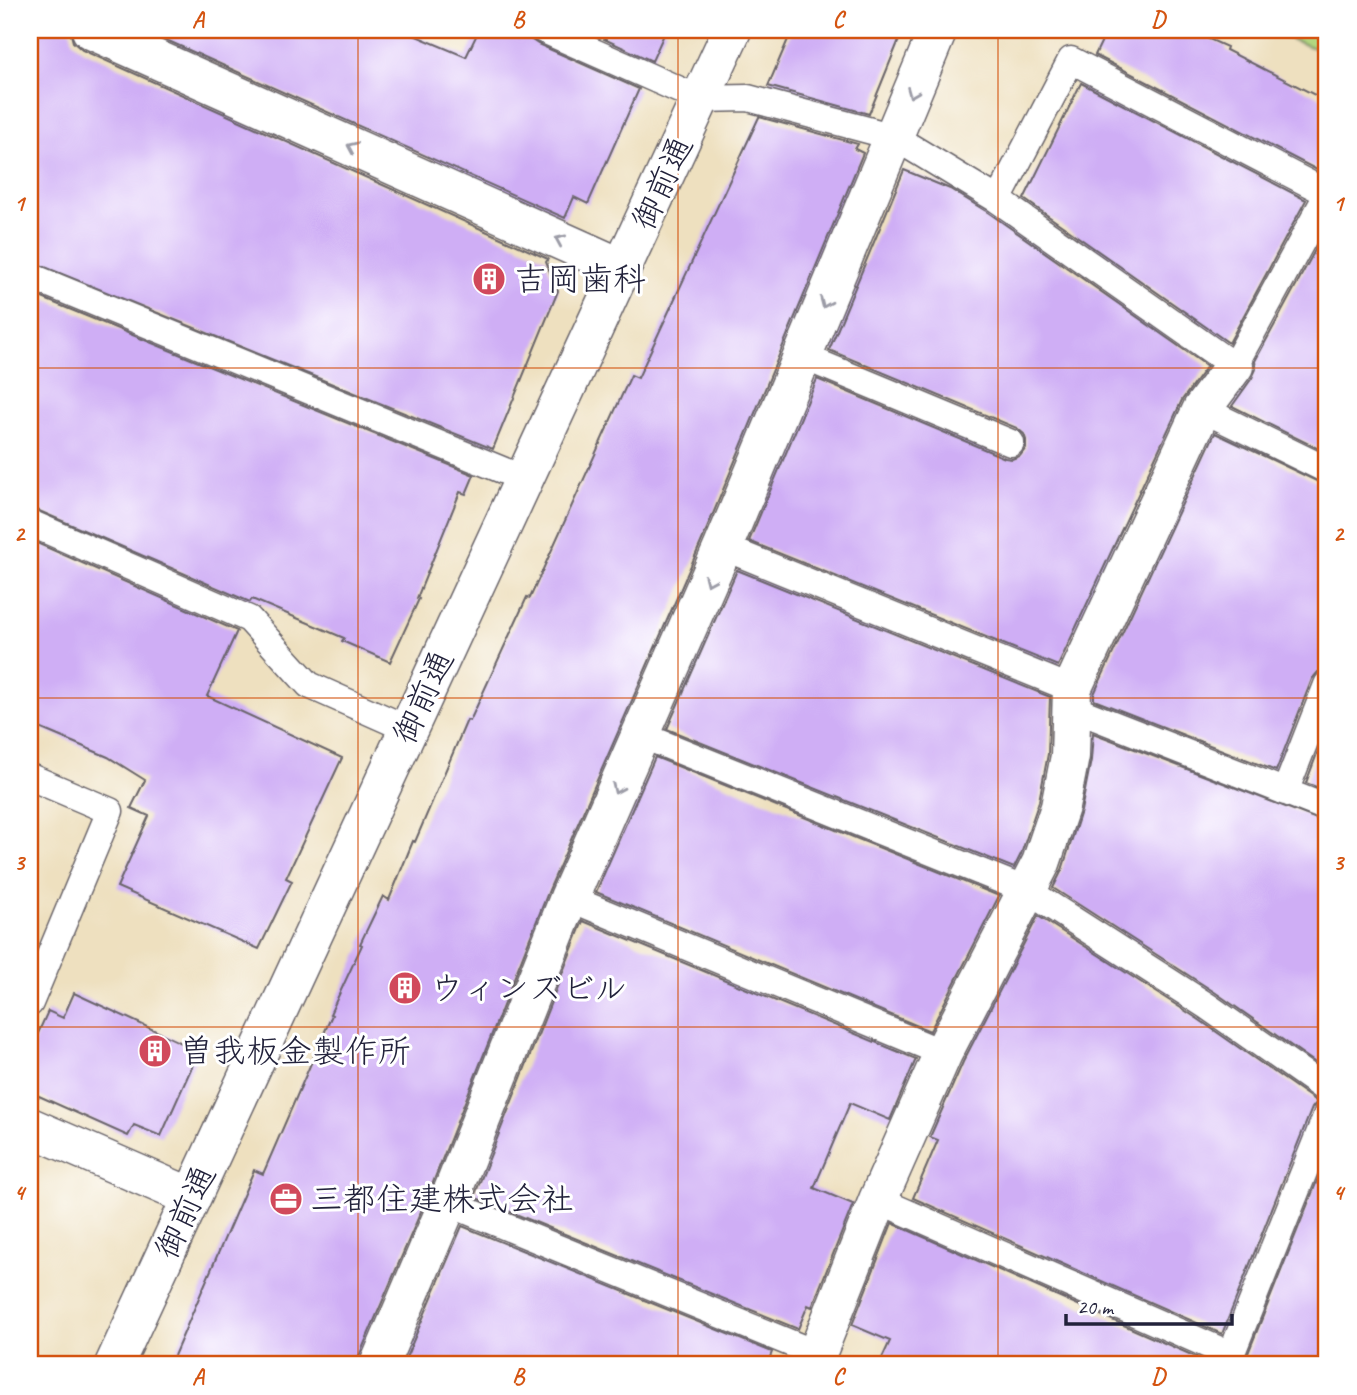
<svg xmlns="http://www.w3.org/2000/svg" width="1357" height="1395" viewBox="0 0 1357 1395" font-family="Caveat,'Klee One',sans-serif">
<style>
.green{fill:#b2d67f;stroke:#6a7c5d;stroke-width:2}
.building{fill:#cfaef5}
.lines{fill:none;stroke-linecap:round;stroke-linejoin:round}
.service-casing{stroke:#696469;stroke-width:29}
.minor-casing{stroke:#696469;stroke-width:41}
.tertiary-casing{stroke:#696469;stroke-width:41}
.service{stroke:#fff;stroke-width:26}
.minor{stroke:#fff;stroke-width:38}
.tertiary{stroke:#fff;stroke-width:38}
.oneway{stroke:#9c9ca7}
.grid{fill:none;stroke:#d45411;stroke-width:2;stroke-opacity:0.55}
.labels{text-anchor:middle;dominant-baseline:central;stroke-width:6;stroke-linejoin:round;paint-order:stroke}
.street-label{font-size:33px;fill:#22223b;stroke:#fff}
.poi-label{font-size:33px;fill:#22223b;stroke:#fff;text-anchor:start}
.neatline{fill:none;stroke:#d45411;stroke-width:2.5}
.grid-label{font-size:23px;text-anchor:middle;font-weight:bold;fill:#d45411}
</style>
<rect width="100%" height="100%" fill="#fff"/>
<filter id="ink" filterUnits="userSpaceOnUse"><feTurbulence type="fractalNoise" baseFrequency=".0143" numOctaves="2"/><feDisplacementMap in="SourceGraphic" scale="14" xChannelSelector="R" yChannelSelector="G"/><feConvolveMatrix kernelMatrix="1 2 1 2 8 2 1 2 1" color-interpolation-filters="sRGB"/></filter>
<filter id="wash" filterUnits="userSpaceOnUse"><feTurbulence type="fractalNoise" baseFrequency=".00686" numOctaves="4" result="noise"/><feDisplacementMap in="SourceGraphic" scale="28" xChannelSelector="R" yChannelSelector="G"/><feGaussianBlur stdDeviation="1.57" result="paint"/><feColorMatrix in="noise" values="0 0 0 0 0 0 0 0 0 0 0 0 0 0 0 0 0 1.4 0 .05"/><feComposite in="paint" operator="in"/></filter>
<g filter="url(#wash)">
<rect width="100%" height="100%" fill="#eee0bf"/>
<!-- green -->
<path class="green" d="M1267,30H1327V53Z"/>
<g id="blocks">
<!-- building -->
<path class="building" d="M30,30H70L73,42L82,50L548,259L546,262L558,291L493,449L30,261Z
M144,30H402L466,57L479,30H523L529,32L532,40L538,44L639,89L588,204L574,197L565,218Z
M608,30H666L652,61L604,39Z
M792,30H903L869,114L768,86Z
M1107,30H1189L1227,47L1226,50L1327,101V175L1095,55Z
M1081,83L1306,200L1229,343L1024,199Z
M759,117L858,144L855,149L863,153L703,538L549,890L428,1195L359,1356L358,1365H170L254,1170L263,1174L332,1015L330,1014L362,945L360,944L383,896L389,900L413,841L415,842L467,720L470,721L527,597L530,598L631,375L638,378Z
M904,170L950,189L989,213L1207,366L1182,400L1058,666L749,541L817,379L1005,458L1012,459L1020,456L1026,448V440L1024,434L1017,428L829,350Z
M1327,228V453L1232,406L1252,378L1256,369L1255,361Z
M30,293L474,475L466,494L460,492L417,598L419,599L390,662L342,641L344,638L252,599L250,602L30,507Z
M1215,433L1327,486V670L1318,672L1312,679L1276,771L1094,700V694Z
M30,540L237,631L207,696L342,758L286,878L292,881L259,949L117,887L149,816L131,808L145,780L108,757L30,724Z
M737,570L1050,697L1048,754L1039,801L1021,854L1014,868L667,729Z
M1327,727V791L1306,783Z
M1093,733L1327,823V1071L1216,993L1053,888L1062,870L1081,811L1091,760Z
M655,757L999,896L930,1031L596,892Z
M1038,916L1198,1019L1317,1102L1312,1108L1222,1334L913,1198L938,1140L930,1137L963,1062Z
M583,921L916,1059L890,1120L850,1103L814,1188L853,1204L812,1307L808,1305L798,1329L474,1197Z
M74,993L199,1051L161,1136L134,1125L128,1136L30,1092V1051L48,1011L63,1018Z
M1327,1156V1365H1244L1245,1361Z
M892,1223L1212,1364V1365H879L890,1341L852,1325Z
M462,1226L772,1352L767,1365H403Z"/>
</g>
</g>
<g filter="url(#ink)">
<use href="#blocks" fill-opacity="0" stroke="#696469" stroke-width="2"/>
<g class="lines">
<defs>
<path id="service" d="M544,30L700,99L748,98L894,137L998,200L1234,366L1327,195
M998,200L1071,60L1327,193
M30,276L524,479
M802,356L1011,443
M1202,409L1327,470
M30,523L249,619L309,685L408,729
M723,547L1072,689
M1072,708L1327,808
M641,735L1028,891L1207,1006L1327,1090
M30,777L110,811L30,1003
M1285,792L1327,685
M569,898L943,1053
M878,1200L1231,1355
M448,1203L817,1354
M1227,1365L1327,1114"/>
<path id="minor" d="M91,30L622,268
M30,1127L191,1197
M379,1365L448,1203L569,898L723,547L938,30
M815,1365L817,1354L878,1200L943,1053L1041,863L1060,807L1070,756L1072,689L1202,409L1234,366"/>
<path id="tertiary" d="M114,1365L732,30"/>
</defs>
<!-- service casing -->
<use href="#service" class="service-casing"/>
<!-- minor casing -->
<use href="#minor" class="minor-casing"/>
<!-- tertiary casing -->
<use href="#tertiary" class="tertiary-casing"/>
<!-- service -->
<use href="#service" class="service"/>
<!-- minor -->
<use href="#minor" class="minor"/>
<!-- tertiary -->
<use href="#tertiary" class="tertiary"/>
</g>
<!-- one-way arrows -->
<defs><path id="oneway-chevron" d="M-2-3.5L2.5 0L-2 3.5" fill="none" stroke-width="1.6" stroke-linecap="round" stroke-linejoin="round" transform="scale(1.75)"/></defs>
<g class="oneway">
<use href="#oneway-chevron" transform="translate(912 93) rotate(112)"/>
<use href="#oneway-chevron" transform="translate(352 147) rotate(-156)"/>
<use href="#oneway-chevron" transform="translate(560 240) rotate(-156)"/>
<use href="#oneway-chevron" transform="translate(825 303) rotate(113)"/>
<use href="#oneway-chevron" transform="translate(709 581) rotate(114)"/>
<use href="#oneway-chevron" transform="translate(617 789) rotate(114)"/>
</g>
</g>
<!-- grid -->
<path class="grid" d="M358,30V1365M678,30V1365M998,30V1365M30,368H1327M30,698H1327M30,1027H1327"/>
<!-- icons -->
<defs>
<symbol id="building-disc" viewBox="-11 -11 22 22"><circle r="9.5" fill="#d1495b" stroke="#fff"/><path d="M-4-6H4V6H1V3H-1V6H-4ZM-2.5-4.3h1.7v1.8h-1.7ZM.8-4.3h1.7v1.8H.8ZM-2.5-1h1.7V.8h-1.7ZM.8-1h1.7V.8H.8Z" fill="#fff"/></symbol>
<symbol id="office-disc" viewBox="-11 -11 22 22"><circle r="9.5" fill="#d1495b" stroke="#fff"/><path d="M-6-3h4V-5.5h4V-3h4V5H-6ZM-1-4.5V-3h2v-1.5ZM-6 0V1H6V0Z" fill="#fff"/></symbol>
</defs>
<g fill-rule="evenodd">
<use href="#building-disc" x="470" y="260" width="38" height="38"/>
<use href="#building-disc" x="386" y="969" width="38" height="38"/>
<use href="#building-disc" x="136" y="1032" width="38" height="38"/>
<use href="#office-disc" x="267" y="1180" width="38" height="38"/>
</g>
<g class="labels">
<!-- street labels -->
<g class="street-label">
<text transform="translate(662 183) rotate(-65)">御前通</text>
<text transform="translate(423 697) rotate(-65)">御前通</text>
<text transform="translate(185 1212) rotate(-65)">御前通</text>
</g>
<!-- poi labels -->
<g class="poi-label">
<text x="514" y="279">吉岡歯科</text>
<text x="430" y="988">ウィンズビル</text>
<text x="180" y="1051">曽我板金製作所</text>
<text x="310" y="1199">三都住建株式会社</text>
</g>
</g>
<!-- margin -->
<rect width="1357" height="1395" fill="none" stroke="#fff" stroke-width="77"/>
<!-- scale -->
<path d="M1066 1314v10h166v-10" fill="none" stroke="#22223b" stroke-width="3.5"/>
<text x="1077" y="1314" font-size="21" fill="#22223b" stroke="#ffffff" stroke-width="5" paint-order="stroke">20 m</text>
<rect x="38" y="38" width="1280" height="1318" class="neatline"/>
<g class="grid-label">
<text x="198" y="27">A</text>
<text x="518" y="27">B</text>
<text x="838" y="27">C</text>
<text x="1158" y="27">D</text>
<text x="19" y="211">1</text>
<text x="1338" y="211">1</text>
<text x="19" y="541">2</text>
<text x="1338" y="541">2</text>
<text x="19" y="870">3</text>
<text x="1338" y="870">3</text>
<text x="19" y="1200">4</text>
<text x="1338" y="1200">4</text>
<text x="198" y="1384">A</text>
<text x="518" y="1384">B</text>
<text x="838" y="1384">C</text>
<text x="1158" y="1384">D</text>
</g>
</svg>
